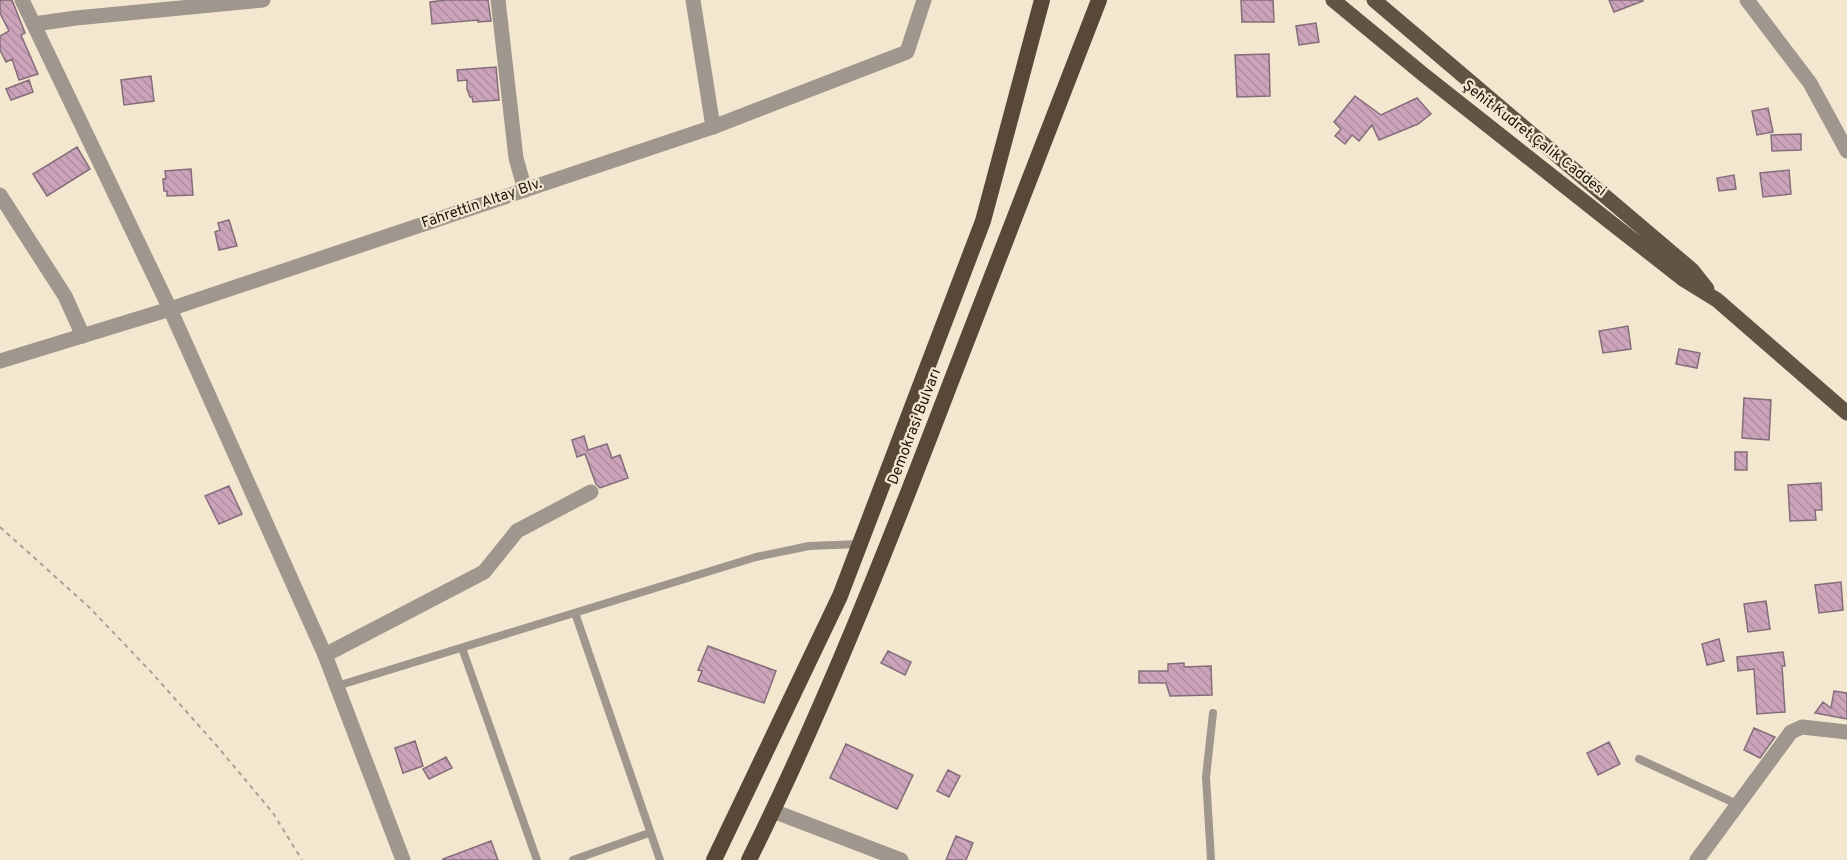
<svg xmlns="http://www.w3.org/2000/svg" width="1847" height="860" viewBox="0 0 1847 860" font-family="Overpass,sans-serif">
<style>
.building{fill:url(#building-back-hatch);stroke:#846d7a;stroke-width:1.5}
.lines{fill:none;stroke-linecap:round;stroke-linejoin:round}
.path{stroke:#aba08e;stroke-width:2;stroke-dasharray:4.5 4.5;stroke-linecap:butt}
.service{stroke:#9f978e;stroke-width:8}
.minor{stroke:#9f978e;stroke-width:15}
.tertiary{stroke:#9f978e;stroke-width:15}
.primary{stroke:#625445;stroke-width:15}
.trunk{stroke:#584838;stroke-width:16}
.labels{text-anchor:middle;dominant-baseline:central;stroke-width:4.5;stroke-linejoin:round;paint-order:stroke}
.street-label{font-size:15px;fill:#1a150d;stroke:#f4e7cf}
</style>
<defs>
<pattern id="building-back-hatch" width="6" height="6" patternUnits="userSpaceOnUse" patternTransform="scale(1.5)"><rect width="6" height="6" fill="#cca4ba"/><path d="M-1 5l2 2M0 0l6 6M5-1l2 2" fill="none" stroke="#af8c9f"/></pattern>
</defs>
<rect width="100%" height="100%" fill="#f4e7cf"/>
<!-- building -->
<path class="building" d="M0,0H12L25,33L21,35L38,74L19,80L12,59L6,62L0,50V36L9,31L0,13Z
M446,0H488L491,21L478,22V20L432,24L430,2Z
M1241,0H1273L1274,22H1242Z
M1609,0H1642L1643,1L1614,12Z
M1316,23L1319,42L1299,45L1296,26Z
M1269,54L1270,96L1237,97L1235,55Z
M496,67L499,100L473,102L472,97H470L467,89V80L458,81L457,70Z
M151,76L154,101L124,105L121,80Z
M29,80L33,92L11,100L6,89Z
M1355,96L1381,115L1417,98L1431,114L1418,124L1379,140L1372,125L1359,141L1352,135L1345,144L1335,136L1341,129L1334,122Z
M1768,108L1773,132L1757,135L1752,111Z
M1801,134V150L1772,151L1771,135Z
M77,147L90,169L47,196L33,174Z
M191,169L193,195L167,196V191H164L163,179H166L165,171Z
M1789,170L1791,194L1763,197L1760,173Z
M1734,175L1736,189L1719,191L1717,178Z
M229,220L237,246L219,250L215,232L220,230L218,223Z
M1628,326L1631,349L1603,353L1599,331Z
M1679,349L1700,353L1697,368L1676,364Z
M1744,398L1771,400L1769,440L1742,438Z
M584,436L588,450L607,444L612,458L620,455L628,478L600,488L596,484L585,454L577,457L572,440Z
M1735,452H1747V470H1735Z
M1821,483L1822,510H1815L1816,520L1790,521L1788,485Z
M229,486L242,514L219,524L205,496Z
M1841,582L1843,610L1819,613L1815,585Z
M1766,601L1770,629L1748,632L1744,604Z
M1719,639L1724,661L1707,665L1702,644Z
M708,646L776,671L764,703L698,681L702,671L698,670Z
M888,651L911,662L905,675L881,663Z
M1783,652L1785,666H1782L1785,712L1757,714L1754,669L1738,671L1737,657Z
M1184,663V667L1211,666L1212,695L1170,696L1166,683H1139V671H1168V664Z
M1834,691L1847,693V719L1815,713L1823,702L1831,708Z
M1754,728L1775,737L1760,758L1744,750Z
M415,741L423,766L403,773L395,748Z
M1609,742L1620,764L1598,775L1587,753Z
M846,744L913,775L897,809L830,778Z
M446,757L452,768L429,779L423,769Z
M948,770L960,776L949,797L937,791Z
M956,836L973,843L966,860H946Z
M491,841L498,860H443V859Z"/>
<g class="lines">
<!-- path -->
<path class="path" d="M0,527L89,607L152,673L217,746L273,813L302,860"/>
<!-- service -->
<path class="service" d="M575,613L660,860
M462,648L537,860
M337,686L756,557L809,546L860,544
M1639,759L1739,805
M573,860L649,833
M1211,860L1206,777L1213,713"/>
<!-- minor -->
<path class="minor" d="M22,0L170,309
M498,0L516,158L525,190
M693,0L713,127
M1747,0L1810,83L1847,151
M34,24L76,18L263,0
M0,195L65,296L83,336
M325,655L484,572L517,531L591,492
M773,811L901,860
M1697,860L1791,732L1802,727L1847,732"/>
<!-- tertiary -->
<path class="tertiary" d="M170,309L325,655L403,860
M0,361L170,309L713,127L907,52L924,0"/>
<!-- primary -->
<path class="primary" d="M1333,0L1424,75L1605,218L1683,279L1717,300L1847,413
M1374,0L1692,270L1707,289"/>
<!-- trunk -->
<path class="trunk" d="M714,860L840,596L983,221L1042,0
M749,860C826,704 890,541 952,379C1001,252 1050,126 1099,0"/>
</g>
<g class="labels">
<!-- street labels -->
<g class="street-label">
<text transform="translate(1534 139) rotate(38)">Şehit Kudret Çalık Caddesi</text>
<text transform="translate(482 204) rotate(-19)">Fahrettin Altay Blv.</text>
<text transform="translate(915 427) rotate(-69)">Demokrasi Bulvarı</text>
</g>
</g>
</svg>
